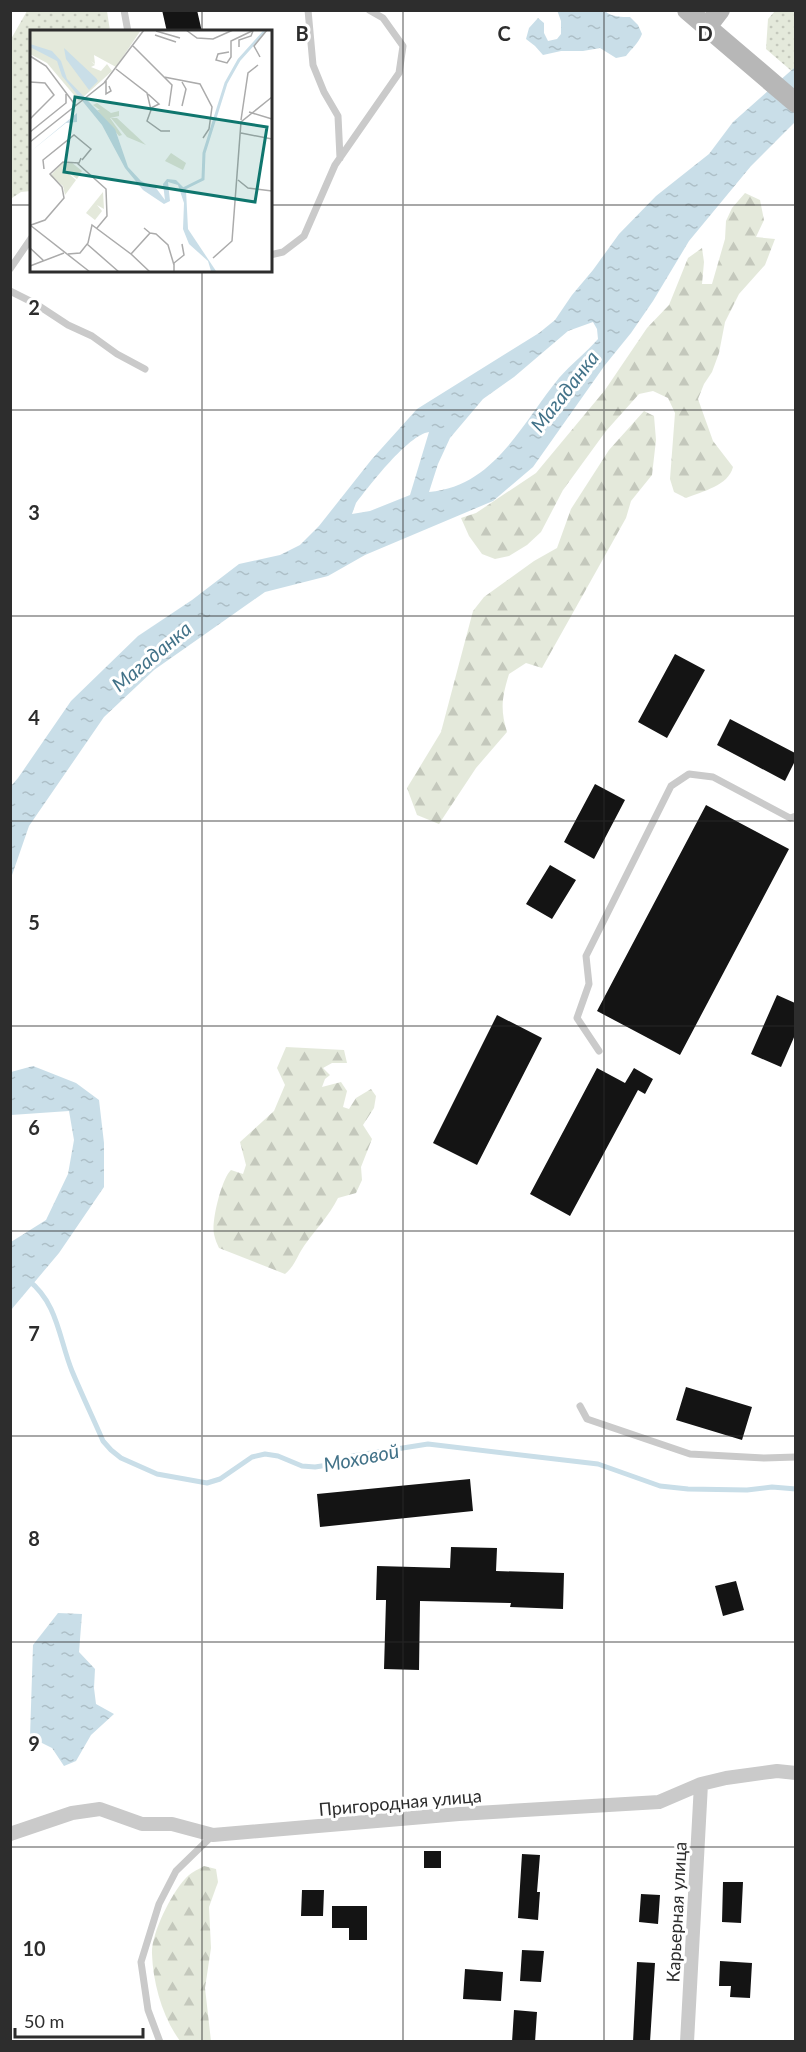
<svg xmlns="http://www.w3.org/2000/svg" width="806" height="2052" viewBox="0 0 806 2052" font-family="Lato,sans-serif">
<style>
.grass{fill:url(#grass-dots)}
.forest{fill:url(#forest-firs)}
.water{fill:url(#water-ripples);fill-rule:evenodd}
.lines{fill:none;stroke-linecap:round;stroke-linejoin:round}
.stream{stroke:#c9dee8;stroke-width:5}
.building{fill:#141414}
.lane{stroke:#cacaca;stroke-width:7}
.street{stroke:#cacaca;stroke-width:14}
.secondary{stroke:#b7b7b7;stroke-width:20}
.grid{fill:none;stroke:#2d2d2d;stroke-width:1.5;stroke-opacity:0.55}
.labels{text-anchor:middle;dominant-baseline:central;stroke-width:6;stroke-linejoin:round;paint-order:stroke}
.street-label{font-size:18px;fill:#2d2d2d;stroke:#fff}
.water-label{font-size:20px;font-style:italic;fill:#427288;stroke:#fff}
.inset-river{fill:none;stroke:#c9dee8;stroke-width:3}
.inset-road{fill:none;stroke:#ababab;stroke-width:1.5}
.view{fill:#0f766e;fill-opacity:0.15;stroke:#0f766e;stroke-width:3}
.inset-edge{fill:none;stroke:#2d2d2d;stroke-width:3}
.grid-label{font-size:20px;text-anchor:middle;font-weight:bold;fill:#2d2d2d;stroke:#fff;stroke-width:6;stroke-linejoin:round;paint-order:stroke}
</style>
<defs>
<pattern id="grass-dots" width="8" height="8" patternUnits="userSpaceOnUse" patternTransform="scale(1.5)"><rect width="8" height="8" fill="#e4e9db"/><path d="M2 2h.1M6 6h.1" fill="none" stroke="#c4c8bc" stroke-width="1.8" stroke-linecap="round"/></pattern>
<pattern id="forest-firs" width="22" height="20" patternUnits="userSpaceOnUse" patternTransform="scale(1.5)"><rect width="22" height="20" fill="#e4e9db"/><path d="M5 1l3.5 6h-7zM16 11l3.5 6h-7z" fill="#c4c8bc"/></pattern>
<pattern id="water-ripples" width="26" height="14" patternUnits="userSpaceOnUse" patternTransform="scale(1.5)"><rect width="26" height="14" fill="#c9dee8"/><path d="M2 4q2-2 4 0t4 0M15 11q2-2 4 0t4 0" fill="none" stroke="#adbfc7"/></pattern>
</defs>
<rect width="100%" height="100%" fill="#fff"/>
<!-- grass -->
<path class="grass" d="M27,11H107L110,31L32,32L31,191L21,192L12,198L11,39Z
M775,11H795V74L766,49L768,19Z"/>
<!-- forest -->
<path class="forest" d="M745,193L760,200L764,220L756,237L775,239L765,265L739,294L725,322L719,353L712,372L704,384L698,399L713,441L733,467C728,486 703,491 686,498L674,492L670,479L675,413L668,398L653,391L639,394L606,431L563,490L541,532L527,545L509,556L495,559L482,554L469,536L461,518L476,513L536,473L605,390L647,328L669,305L688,258L702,248L704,262L702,284H712L725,239L726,221L732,208Z
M644,411L654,416L656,440L652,475L631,501L626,518L542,668L526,663L509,674C502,697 500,709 507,732L476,768L439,824L417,815L407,788L441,732L473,611L484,597L534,561L557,548L571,509L609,450Z
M286,1047L344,1050L347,1063H332L323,1068L330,1075L325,1079L322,1087L341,1082L347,1091L343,1107L349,1109L356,1098L371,1089L376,1096L374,1108L363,1125L372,1139L361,1167L362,1180L356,1193L338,1198C329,1216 316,1229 304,1246C297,1256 295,1266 285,1274L219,1248C217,1244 215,1239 214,1234C211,1221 222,1178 231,1170L243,1174L246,1165L240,1142L274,1111L285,1085L277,1068Z
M204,1866L216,1869L218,1882L209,1907L211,1948L205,1988L211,2041H180C163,2018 153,1984 152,1954C151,1934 171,1894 185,1879C190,1873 197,1870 204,1866Z"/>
<!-- water -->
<path class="water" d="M557,10L605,11C611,17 622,17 630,17L638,25L642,34C638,44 632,48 626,56L616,58L600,48L583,51H561L543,55L535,46L526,39L529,28L538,18L544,23V33L548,41L557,39L561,34V21Z
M795,67V122L751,166L689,241L653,301L631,333L605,365L533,467L493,501L365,555L328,576L265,592L154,670L104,717L29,826L11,878V786L18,778L71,701L138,636L192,600L239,564L280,555L300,545L319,526L372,459L417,409L539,333L555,320L572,295L593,270L619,234L656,196L709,154L733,122ZM593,322L597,329L598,339C586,353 571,364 559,378C522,423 495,486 429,492L438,464L450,438L483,399L514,377L568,331ZM429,432L410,495L370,511L352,514L356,503C370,485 408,435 429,432Z
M33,1066L76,1083L99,1100L104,1143V1187L59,1253L11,1310V1242L46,1220L68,1174L74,1140L69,1111L11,1115V1072Z
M58,1613L82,1614L79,1652L95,1669L94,1688L96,1704L114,1714L91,1735L76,1761L64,1766L52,1748L30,1737L33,1645Z"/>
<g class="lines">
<!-- stream -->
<path class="stream" d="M28,1280C58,1303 59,1339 72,1371C82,1395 93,1418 103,1441L111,1450L121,1458L157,1474L207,1483L220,1479L252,1457L265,1454L278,1456L302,1466L315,1467L328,1465L352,1456L428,1444L598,1464L660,1486L688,1489L747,1490L772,1487L796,1489"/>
</g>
<!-- building -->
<path class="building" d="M162,10H197L202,32H167Z
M675,654L705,670L667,738L638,722Z
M730,719L795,753V761L785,781L717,745Z
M595,784L625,800L594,859L564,842Z
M706,805L789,849L680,1055L597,1011Z
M550,865L576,880L552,919L526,904Z
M777,995L795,1003V1035L781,1067L751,1054Z
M497,1015L542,1038L477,1165L433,1143Z
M597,1068L625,1083L634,1068L653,1079L645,1094L638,1090L570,1216L530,1194Z
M686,1387L752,1407L742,1440L676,1420Z
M470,1479L473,1511L320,1527L317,1494Z
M451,1547L497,1548L496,1571L564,1573L563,1609L510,1607L511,1603L420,1601L419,1670L384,1669L386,1600H376L377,1566L450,1568Z
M736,1581L744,1610L723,1616L715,1586Z
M424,1851H441V1868H424Z
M522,1854L540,1855L537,1892H540L538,1920L518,1918Z
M723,1882H743L741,1923L722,1922Z
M302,1890H324L323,1916H301Z
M641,1894L660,1895L658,1924L639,1922Z
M332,1906H367V1940H349V1928H332Z
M522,1950L544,1951L541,1982L520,1981Z
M720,1961L752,1963L750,1998L730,1997L731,1986H719Z
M637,1962L655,1963L650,2042H633Z
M465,1969L503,1972L501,2001L463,1999Z
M514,2010L537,2012L535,2042H512Z"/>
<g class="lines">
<!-- lane -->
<path class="lane" d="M124,10L128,32
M308,10L313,65L324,92L338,116L340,158
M270,255L283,252L304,236L335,165L399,73L403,46L383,18L369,10
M10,269L32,237
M10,291L36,304L68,325L92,336L117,354L145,369
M599,1051L577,1018L589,984L586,956L671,786L689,774L713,777L790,818L796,816
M580,1406L587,1419L690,1454L764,1458L796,1457
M160,2042L148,2010L141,1962L159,1904L176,1871L213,1835"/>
<!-- street -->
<path class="street" d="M10,1834L72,1813L100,1809L142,1824H172L213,1835L459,1814L659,1802L701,1784L726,1778L777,1771L796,1773
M687,2042L701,1784"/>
<!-- secondary -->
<path class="secondary" d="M687,10L796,103
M707,27L720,10"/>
</g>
<!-- grid -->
<path class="grid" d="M202,10V32M403,10V2042M604,10V2042M10,205H32M270,205H796M202,270V2042M10,410H796M10,616H796M10,821H796M10,1026H796M10,1231H796M10,1436H796M10,1642H796M10,1847H796"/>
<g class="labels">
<!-- street labels -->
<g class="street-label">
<text transform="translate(400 1802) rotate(-5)">Пригородная улица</text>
<text transform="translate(676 1912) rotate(-87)">Карьерная улица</text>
</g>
<!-- water labels -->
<g class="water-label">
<text transform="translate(564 391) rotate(-52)">Магаданка</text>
<text transform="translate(151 656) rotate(-40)">Магаданка</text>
<text transform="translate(361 1457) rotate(-11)">Моховой</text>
</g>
</g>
<!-- overview -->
<g transform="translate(30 30)">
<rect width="242" height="242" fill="#fff"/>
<path d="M0,0H111L86,37L64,25L65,34L61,31L65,35L61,37L71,41L77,34L82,41L49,71L17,33L0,24ZM33,132H41L52,141L47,149L31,137L46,150L35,165L33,156L20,146ZM73,162L74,179L67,175L72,181L65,190L56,183Z" fill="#e4e9db"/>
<path d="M67,73L81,83L89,81V86L80,88L92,105L89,106L67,80H70L63,75ZM81,88H87L116,115L97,107ZM141,123L156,133L153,140L135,131Z" fill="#e4e9db"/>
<path d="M0,14L22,21L31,31L37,49L85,99L98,137L111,151L126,158L135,170L133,154L137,149L146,150L156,160L158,199L186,241H181L178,231L159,214L153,199L154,173L148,155L138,152L140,171L134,174L113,160L95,138L72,95L32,46L27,31L0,17ZM34,18L66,48L68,51L59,60L36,29ZM47,83V92L36,93L0,122Z" fill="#c9dee8"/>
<path class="inset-river" d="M153,159L173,149L174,123L196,53L209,30L235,1"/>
<path class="inset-road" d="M156,0L167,8L183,9L203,0M126,1L150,8M125,5L146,12M103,16L142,55L139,76M209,17V10L221,6L223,1M199,22L188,24L186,30L197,33L201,27V11L224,0M0,26L16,36L46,76M230,27L224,16L237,0M86,39L117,63L121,80L117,91L131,101H140M134,47L170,54L182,77L179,99L173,108M76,51V64L81,61L79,56M0,52L15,53L24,65L0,89M152,52L156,59L152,76M118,64L129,74L121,78M219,82L242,89M211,90L218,43L228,35M0,102L36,73V64M211,103L242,109M0,112L74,53L114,0M47,133L76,159L77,186L67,198M14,139L13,130L44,105L61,119L52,130M208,150L218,158L242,161M0,195L60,242M1,195L15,190L34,168L32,157L20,144L33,132L49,133L51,128M120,203L126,204L138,215L144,235M57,214L89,242M0,218L14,231M38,224L50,223L58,213L62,195L101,224L120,203L114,198M101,224L120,242M183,228L202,211L211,92L242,67M0,236L34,223M144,242V233L154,225L152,214"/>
<path class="view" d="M45,67L237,97L225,172L34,142Z"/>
<rect width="242" height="242" class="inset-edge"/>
</g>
<g class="grid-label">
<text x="302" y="41">B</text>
<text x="504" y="41">C</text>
<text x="705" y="41">D</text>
<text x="34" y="315">2</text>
<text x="34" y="520">3</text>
<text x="34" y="725">4</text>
<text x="34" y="930">5</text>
<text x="34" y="1135">6</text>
<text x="34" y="1341">7</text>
<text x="34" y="1546">8</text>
<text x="34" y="1751">9</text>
<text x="34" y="1956">10</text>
</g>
<!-- border -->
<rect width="806" height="2052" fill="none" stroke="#2d2d2d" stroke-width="24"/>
<!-- scale -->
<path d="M15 2028v9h128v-9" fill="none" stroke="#2d2d2d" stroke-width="3"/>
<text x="24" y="2028" font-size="18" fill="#2d2d2d" stroke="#ffffff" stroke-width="4.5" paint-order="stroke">50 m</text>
</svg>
